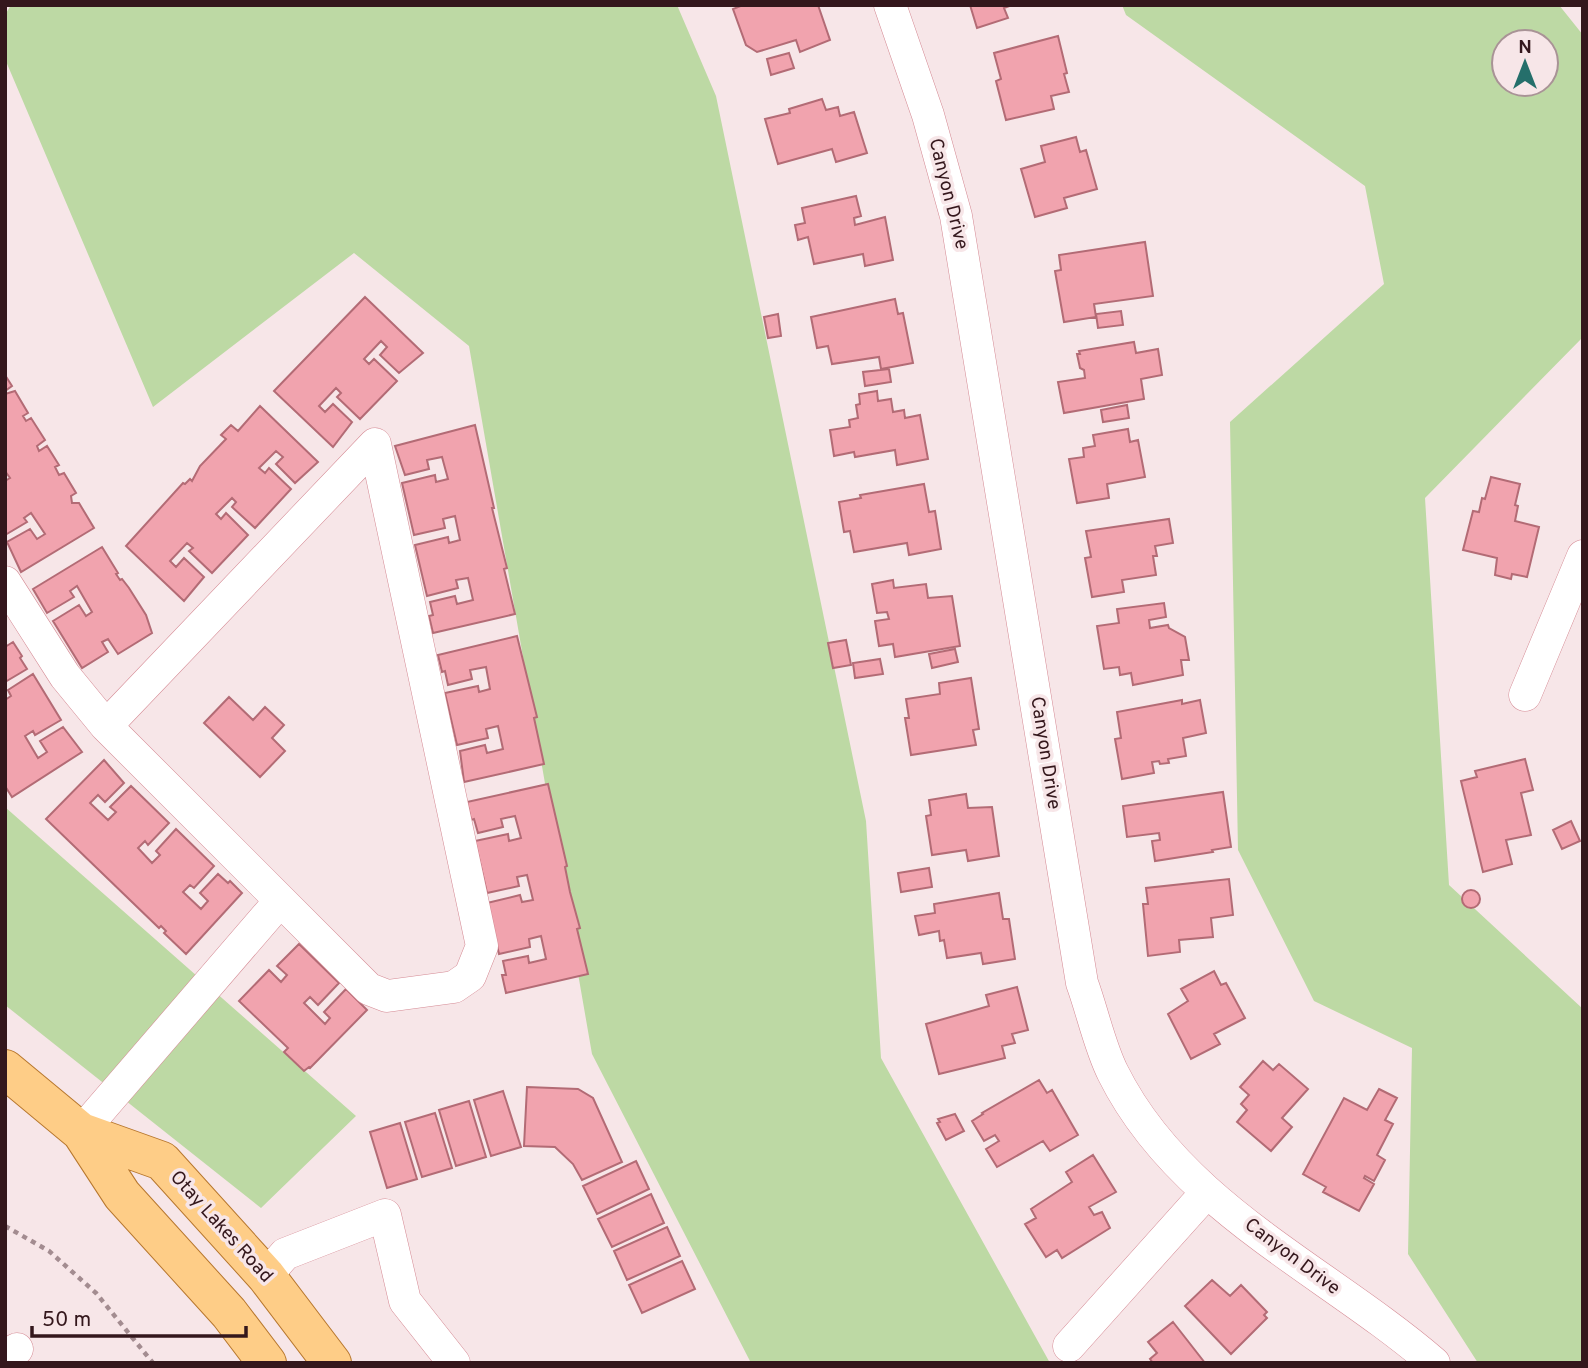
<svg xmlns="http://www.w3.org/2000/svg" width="1588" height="1368" viewBox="0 0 1588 1368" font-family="Overpass,sans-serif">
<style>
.green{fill:#bdd9a4;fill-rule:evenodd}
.building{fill:#f1a3ae;stroke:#b36b75;stroke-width:2}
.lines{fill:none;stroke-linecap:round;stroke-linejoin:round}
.minor-casing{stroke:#d58a94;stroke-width:33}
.major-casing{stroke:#b7772e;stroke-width:40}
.path{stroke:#a38c90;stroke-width:4.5;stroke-dasharray:5 5;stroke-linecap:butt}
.minor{stroke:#fff;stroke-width:32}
.major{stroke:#fecd87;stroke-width:38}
.labels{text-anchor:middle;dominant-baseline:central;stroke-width:7;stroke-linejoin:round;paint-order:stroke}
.street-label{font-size:19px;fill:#34171c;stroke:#f7e6e8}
</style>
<rect width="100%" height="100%" fill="#f7e6e8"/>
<!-- green -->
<path class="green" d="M11,5H677L716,96L866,821L881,1058L1050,1363H751L592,1054L469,346L354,253L153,407L5,59V15Z
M1122,5H1559L1583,35V337L1425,498L1449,885L1583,1009V1363H1478L1408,1254L1412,1048L1314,1001L1238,850L1230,422L1384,284L1365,186L1126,15ZM1504,42H1546V84H1504Z
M5,807L356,1116L261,1208L5,1005Z"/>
<!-- building -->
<path class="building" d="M743,5H818L830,40L800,52L796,40L757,52L746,45L733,9Z
M970,5H1012L1004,8L1008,18L977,28Z
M1058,36L1067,73L1064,74L1069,92L1051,96L1054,109L1006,120L996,81L1001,79L994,53Z
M789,53L794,68L771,75L767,59Z
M822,99L826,110L838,107L840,116L854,112L867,153L836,162L832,149L778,164L765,119L790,113L789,109Z
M1076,137L1080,152L1086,150L1097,189L1064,198L1067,208L1035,217L1021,169L1045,162L1041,146Z
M856,196L861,216L854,218L855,225L885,217L893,260L865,266L863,254L814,264L808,237L798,240L795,225L805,223L802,208Z
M1145,242L1153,296L1094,304L1096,317L1064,322L1055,271L1061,270L1059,255Z
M365,297L423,353L399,373L380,355L387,347L381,341L364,359L369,364L374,359L397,381L360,419L337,397L341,393L336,388L319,406L325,412L333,404L352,422L333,447L274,391Z
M895,299L898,314L903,313L913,363L881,369L879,357L832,364L828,346L817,348L811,317Z
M1121,311L1123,325L1098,328L1096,314Z
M778,314L781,336L768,338L764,317Z
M1134,342L1136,353L1158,349L1162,375L1141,379L1144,399L1064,413L1058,382L1085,378L1084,370L1080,368L1077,354H1080L1079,351Z
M889,369L891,382L865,386L863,372Z
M5,375L12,386L5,391Z
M15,391L28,413L23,416L26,421L31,418L45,440L37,446L39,451L47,446L59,465L55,467L59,475L64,473L76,493L71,496L72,503H79L94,528L21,572L7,542L30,529L37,539L45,534L31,513L24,518L27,522L5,535V481L10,478L5,471V394Z
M877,391L878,401L891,399L893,412L904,410L905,418L920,415L928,459L897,465L895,450L855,457L854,452L834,456L830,430L850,427L849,420L858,418L856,405L860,404L859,394Z
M1127,405L1129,418L1103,422L1101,410Z
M260,406L318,462L295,483L276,464L283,457L276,451L259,468L265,473L269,468L291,489L255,528L232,507L236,502L232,498L216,514L221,519L226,513L248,535L212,573L189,551L193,548L187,543L170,561L176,567L184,558L204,577L184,601L126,546L183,483L185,484L190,479L192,481L200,466L226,439L221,435L231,425L238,431Z
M475,425L494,508H492L507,568L504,569L515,614L433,633L429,616L433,615L430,602L455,596L457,604L473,600L468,578L456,580L458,588L427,596L415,545L448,537L449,543L460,540L455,516L443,519L445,528L414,535L402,483L435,475L436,482L448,479L442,457L427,460L429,469L405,475L395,446Z
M1128,429L1130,442L1138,440L1145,477L1107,484L1109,498L1077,503L1069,459L1084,457L1083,448L1095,446L1093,435Z
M1491,477L1520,484L1515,505L1518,506L1515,521L1539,527L1527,577L1512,574L1511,579L1495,575L1497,558L1463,550L1473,511L1479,512L1482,498L1485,499Z
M924,484L929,512L935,511L941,549L909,555L907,543L854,552L850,531L844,532L839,502L861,498L860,495Z
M1169,519L1173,543L1155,546L1157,556H1153L1156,575L1122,580L1124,592L1092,597L1085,558L1091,557L1086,531Z
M102,547L118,573L116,574L120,580L122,579L129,588L146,615L152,633L118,654L108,639L102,642L108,652L82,668L53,621L79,605L86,616L92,612L77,586L70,591L74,597L47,613L33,589Z
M893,580L894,588L926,584L928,598L952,596L960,646L895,657L893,644L879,646L875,621L889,619L887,612L877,613L872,584Z
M1164,603L1166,617L1149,620L1150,628L1168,625L1169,628L1185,637L1189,660H1181L1183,675L1133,685L1131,673L1120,675L1119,667L1104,669L1097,626L1119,623L1117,609Z
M517,636L537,717L534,718L544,764L464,782L460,751L485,745L487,753L503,749L498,726L486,729L488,738L457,745L445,693L478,686L479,692L490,689L486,667L470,670L472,679L448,685L445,671L442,672L438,655Z
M846,640L851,665L833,668L828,643Z
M13,642L22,656L20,658L27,669L5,682V647Z
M955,649L958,662L932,668L929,654Z
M880,659L883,674L855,678L853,663Z
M33,674L61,720L35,735L33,731L25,736L38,758L47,752L40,741L63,727L82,752L12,797L5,786V700L11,696L8,690Z
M971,678L979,729L973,730L976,745L911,755L905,718H909L906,699L940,694L939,683Z
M229,697L253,720L265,707L284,725L272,738L285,751L260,777L204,723Z
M1182,700V704L1200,700L1206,733L1183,738L1186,756L1168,759L1169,763L1160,764L1159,761L1152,762L1154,773L1122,779L1115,739L1121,738L1117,712Z
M1525,759L1533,790L1521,793L1531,835L1506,840L1512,864L1483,872L1461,781L1477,777L1475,771Z
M104,760L124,783L105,802L98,795L90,803L108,820L116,812L110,807L131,786L169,823L148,845L145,841L138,848L152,863L160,855L156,851L176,829L214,866L194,888L190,885L183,892L201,909L208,901L200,893L218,874L228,883L230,881L242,893L186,954L164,933L166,931L161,926L159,928L46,819Z
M548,784L567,866L565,867L570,892L580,928L577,929L588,974L506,993L502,975H506L503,961L528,956L529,963L546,959L541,936L529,939L530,947L499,954L487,903L520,895L522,902L533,900L527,875L517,877L519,886L487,893L475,841L508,834L509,841L521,838L515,816L501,819L503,827L478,833L474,819L471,820L467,802Z
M1223,792L1231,847L1212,850L1213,852L1155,861L1152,841L1160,840L1159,833L1127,837L1123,806Z
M966,794L968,808L992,807L999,856L968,861L966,850L932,855L926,816L931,815L929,800Z
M1571,821L1580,841L1562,849L1553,830Z
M929,868L932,887L901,892L898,873Z
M1229,879L1233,915L1211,918L1213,937L1179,940L1180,952L1148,956L1143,904H1148L1146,888Z
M1462 899a9 9 0 1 1 18 0a9 9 0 1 1-18 0Z
M999,893L1003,919H1009L1015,959L983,964L981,953L947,958L944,940L940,941L939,931L919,935L915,916L935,913L934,904Z
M299,944L339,983L318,1005L310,997L304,1003L325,1024L330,1018L324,1012L346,989L367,1010L310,1068L309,1067L304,1071L284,1052L288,1048L239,1001L269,970L281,982L287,975L277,966Z
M1214,971L1221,985L1226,983L1245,1018L1214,1034L1220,1044L1191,1059L1168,1014L1188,1001L1181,989Z
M1017,987L1028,1030L1012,1034L1015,1043L1002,1046L1005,1058L939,1074L926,1024L989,1006L986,995Z
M1263,1061L1273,1070L1279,1064L1308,1089L1282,1118L1292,1127L1271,1151L1237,1122L1247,1110L1241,1104L1249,1095L1240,1087Z
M1039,1080L1047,1093L1052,1090L1078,1135L1050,1151L1043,1141L997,1167L986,1149L999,1141L995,1135L984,1141L972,1121L983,1114L982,1113Z
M527,1087L578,1089L593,1098L622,1162L582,1180L573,1164L555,1147L524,1146Z
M1379,1089L1397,1098L1385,1120L1393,1124L1377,1155L1385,1160L1374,1181L1365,1176L1364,1178L1374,1184L1359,1211L1323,1192L1326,1187L1303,1174L1344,1098L1367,1110Z
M503,1091L521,1147L491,1156L474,1100Z
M469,1101L486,1157L456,1166L439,1110Z
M435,1113L452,1168L422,1177L405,1122Z
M955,1114L964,1131L946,1140L937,1123L940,1122L938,1119Z
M400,1123L417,1179L387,1188L370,1132Z
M1093,1155L1116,1192L1089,1207L1094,1215L1102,1212L1110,1228L1062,1258L1057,1250L1046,1257L1025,1224L1036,1218L1031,1209L1072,1182L1066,1172Z
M636,1161L649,1189L597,1214L583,1186Z
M651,1194L664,1223L612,1247L598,1219Z
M667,1227L680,1256L627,1280L614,1251Z
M682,1261L695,1289L642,1313L629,1285Z
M1212,1280L1230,1296L1241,1285L1267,1312L1264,1315L1267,1318L1231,1354L1185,1306Z
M1173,1322L1205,1363H1153L1150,1359L1157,1353L1148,1342Z"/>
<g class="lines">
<defs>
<path id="minor" d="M890,5L928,115L956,216L1082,983C1092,1010 1100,1048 1113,1073C1179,1206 1326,1270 1434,1363
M5,582L65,676L106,726L369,989L387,996L454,987L470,976L482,946L375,444L106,726
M1525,695L1583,556
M81,1132L280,901
M266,1276L285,1254L385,1215L405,1301L454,1363
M1069,1346L1207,1192
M5,1356L17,1349"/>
<path id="major" d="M5,1069L81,1132L122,1195L229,1313L267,1363
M81,1132L162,1161L266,1276L332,1363"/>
</defs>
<!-- minor casing -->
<use href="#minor" class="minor-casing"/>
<!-- major casing -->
<use href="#major" class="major-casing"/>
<!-- path -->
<path class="path" d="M5,1226L49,1251L96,1293L153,1363"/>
<!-- minor -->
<use href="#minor" class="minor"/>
<!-- major -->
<use href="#major" class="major"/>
</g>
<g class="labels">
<!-- street labels -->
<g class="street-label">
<text transform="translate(948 194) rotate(76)">Canyon Drive</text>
<text transform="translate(1045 753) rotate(81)">Canyon Drive</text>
<text transform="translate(221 1227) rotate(48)">Otay Lakes Road</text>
<text transform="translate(1292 1257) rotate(37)">Canyon Drive</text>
</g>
</g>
<!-- border -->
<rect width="1588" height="1368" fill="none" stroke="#34171c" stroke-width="14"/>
<!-- north arrow -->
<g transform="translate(1525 63)"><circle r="33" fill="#f7e6e8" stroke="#a99396" stroke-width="2"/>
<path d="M0-5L12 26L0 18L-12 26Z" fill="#256f6b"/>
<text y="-10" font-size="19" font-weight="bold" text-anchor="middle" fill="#34171c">N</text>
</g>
<!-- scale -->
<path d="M32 1326v10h214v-10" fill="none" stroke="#34171c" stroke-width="3.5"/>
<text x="42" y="1326" font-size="21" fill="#34171c" stroke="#f7e6e8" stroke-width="5" paint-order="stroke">50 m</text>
</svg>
